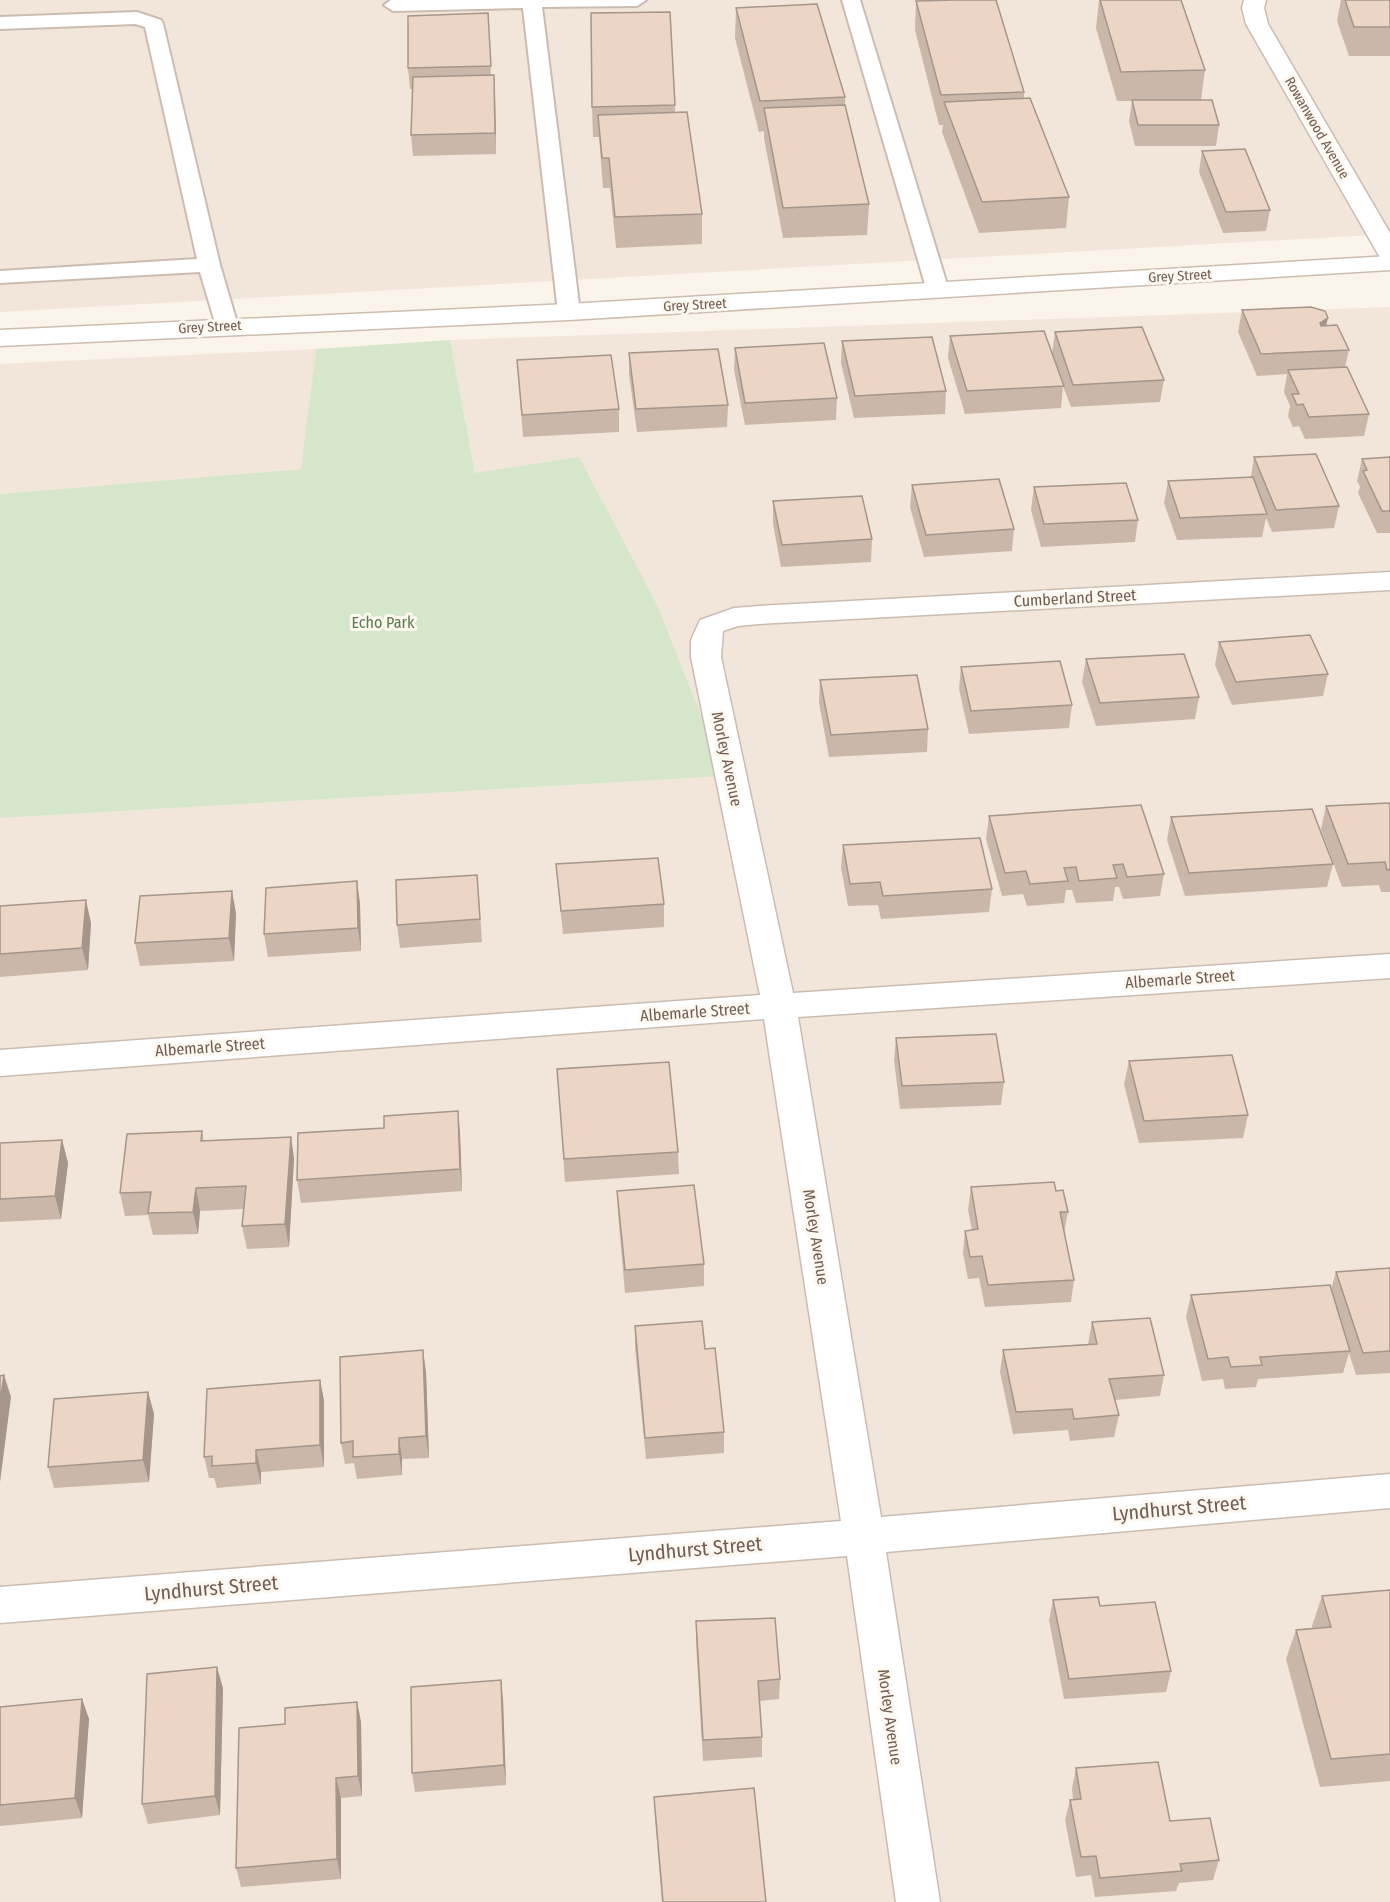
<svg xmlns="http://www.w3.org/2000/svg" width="1390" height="1902" viewBox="0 0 1390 1902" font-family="'Fira Sans Condensed',sans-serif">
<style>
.residential{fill:#f1e6d9}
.green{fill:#d5e6ca}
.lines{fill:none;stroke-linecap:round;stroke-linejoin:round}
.lane-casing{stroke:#cbbcb1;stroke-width:4}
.street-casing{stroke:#cbbcb1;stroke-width:3}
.secondary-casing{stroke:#cdbdaf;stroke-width:3}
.lane{fill:#fff;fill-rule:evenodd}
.street{fill:#fff;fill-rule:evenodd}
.secondary{fill:#fff;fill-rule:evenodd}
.wall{fill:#cbb7a9}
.shaded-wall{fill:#a5958a}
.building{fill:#ecd5c5;stroke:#a5958a;stroke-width:1.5}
.labels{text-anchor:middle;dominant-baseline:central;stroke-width:6;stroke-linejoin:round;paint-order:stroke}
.far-street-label{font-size:14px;fill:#725c50;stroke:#fdf8f0}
.street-label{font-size:16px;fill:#725c50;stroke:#fdf8f0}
.park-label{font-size:16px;fill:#5a7b4d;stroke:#fdf8f0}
.near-street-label{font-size:20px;fill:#725c50;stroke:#fdf8f0}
</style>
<rect width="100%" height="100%" fill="#faf4ea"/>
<!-- residential -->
<path class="residential" d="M0,0H1390V234L0,312Z
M1390,307V1902H0V818L724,776L475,473L450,340Z
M316,349L302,469L0,494V364Z"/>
<!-- green -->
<path class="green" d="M450,340L475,473L579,457L657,605L725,776L0,818V494L301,469L316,349Z"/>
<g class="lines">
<defs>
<path id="lane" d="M391,0H646L637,6L542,7L580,312L577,317H561L558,312L523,8L393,11L384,5Z
M842,0H860L949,291L946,296H930L927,291Z
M137,12L161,20L163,24L220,265L238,326L235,331H219L216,326L200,272L0,283V271L197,259L145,27L135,24L0,29V17Z"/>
<path id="street" d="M1244,0H1266L1264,8L1268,24L1390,233V261L1381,259L1378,254L1246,24L1242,8Z
M1390,572V590L759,624L738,626L723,631L721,657L793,993L1390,954V978L798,1017L881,1517L1390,1474V1508L886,1552L940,1902H896L847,1556L0,1623V1587L841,1521L764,1019L0,1076V1050L760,995L691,657V640L700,620L734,608L759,606Z"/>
<path id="secondary" d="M1390,256V270L569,320L0,346V330L569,304Z"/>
</defs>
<!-- lane casing -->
<use href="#lane" class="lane-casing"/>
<!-- street casing -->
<use href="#street" class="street-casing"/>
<!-- secondary casing -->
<use href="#secondary" class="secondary-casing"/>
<!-- lane -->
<use href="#lane" class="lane"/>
<!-- street -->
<use href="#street" class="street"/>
<!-- secondary -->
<use href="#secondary" class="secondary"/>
</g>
<!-- wall -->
<path class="wall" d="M1099,0H1181L1205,70L1201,100L1219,125L1216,146H1135L1129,121L1132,101H1117L1096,28Z
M1341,0H1390V56H1349L1337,21Z
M916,1L1024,92V98L1069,197L1066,228L979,233L942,132L943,125H939L915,30Z
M736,8L845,97V105L869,204L867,235L783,238L764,138V131L759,132L735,38Z
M488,13L491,75L495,96L496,154L413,156L411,135L413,89H410L408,68Z
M675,105V112L702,214V244L616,248L610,188H603L599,137H593L592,107Z
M1202,151L1270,210L1266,231L1223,233L1199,172Z
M1242,310L1326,326L1349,350L1345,367L1369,414L1364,436L1305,439L1299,426L1293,427L1288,416L1290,406L1284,392L1287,374L1257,376L1238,332Z
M1055,332L1164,380L1160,402L1071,407L1063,386L1061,408L965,414L948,358L950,336L1052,353Z
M842,341L946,391L945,414L854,418L841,363Z
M735,348L837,398L836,420L745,425L734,370Z
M629,353L728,405L727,427L637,432L629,375Z
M517,360L619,409V432L523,437Z
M1254,457L1339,506L1334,528L1272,532L1266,518L1262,537L1177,540L1164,503L1168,481L1251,477Z
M1390,457V533H1377L1358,493L1360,487L1357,481L1362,459Z
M912,485L1014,529L1012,551L924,557L910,507Z
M1034,487L1138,520L1135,542L1041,547L1031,510Z
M773,501L872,539L871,562L781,567L773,524Z
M1219,642L1328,674L1323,696L1232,705L1215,665Z
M1086,659L1199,697L1195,719L1096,726L1082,682Z
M961,667L1072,705L1069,728L969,734L959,689Z
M820,680L928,729L927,752L829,757L819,703Z
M1390,805V892H1381L1379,885L1342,887L1321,829L1326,806Z
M989,816L1164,874L1160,896L1123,899L1119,887H1115L1113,901L1076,903L1072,890H1066L1064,903L1027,906L1023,894L1002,896L986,839Z
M1171,817L1333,864L1327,887L1185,896L1167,840Z
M843,845L992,889L989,912L881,919L878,905L848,906L841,868Z
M556,864L664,904V927L563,934L558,887Z
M357,881L360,904L361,951L268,957L264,934Z
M479,898L482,942L400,948L397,925Z
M0,906L91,923L88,970L0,977Z
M236,913L234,961L140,966L135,943Z
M896,1038L1004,1082L1001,1105L900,1109L894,1060Z
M1129,1061L1248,1115L1243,1138L1139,1143L1124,1084Z
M557,1069L678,1152L679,1174L565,1182Z
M384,1128L460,1133L462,1191L301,1203L297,1180Z
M202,1131L204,1141L291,1137L294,1159L289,1247L247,1249L242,1226L244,1209L200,1211L198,1234L153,1235L148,1215L125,1216L120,1193Z
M62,1140L68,1163L61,1219L0,1222V1143Z
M971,1187L1056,1191L1068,1212L1064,1233L1074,1280L1071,1302L985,1307L979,1278L968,1279L963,1253L965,1231L972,1230L968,1210Z
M617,1191L704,1264V1286L625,1293L618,1213Z
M1390,1268V1373L1356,1375L1349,1353L1343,1373L1258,1379L1256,1387L1225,1389L1223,1379L1202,1381L1186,1317L1191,1295L1331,1289L1336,1272Z
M1092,1322L1164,1375L1160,1396L1115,1400L1119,1415L1114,1437L1070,1441L1068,1430L1013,1434L1000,1372L1003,1350L1088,1344Z
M635,1326L705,1349L724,1432V1453L646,1459L635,1348Z
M426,1372L429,1458L402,1459V1475L357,1479L354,1463L345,1464L341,1443Z
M320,1380L324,1401V1467L261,1472V1484L217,1488L214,1478H209L204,1457Z
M148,1392L154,1414L149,1482L54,1488L48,1467Z
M1390,1590V1781L1320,1787L1286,1659L1296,1630L1312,1628V1626L1322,1596Z
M1053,1600L1100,1606L1171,1671L1166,1692L1064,1699L1049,1620Z
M696,1621L780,1679L779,1699L760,1701L762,1737V1757L703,1761L696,1642Z
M223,1688L220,1815L148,1824L142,1804Z
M82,1699L89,1719L82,1818L0,1826V1707Z
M503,1700L506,1785L415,1792L412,1773Z
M357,1702L361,1722L362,1796L341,1798V1879L241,1887L236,1868L285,1724Z
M1076,1768L1170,1821L1219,1860L1213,1880L1179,1883L1176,1891L1095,1897L1091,1875L1076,1877L1065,1820L1070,1800H1073L1072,1788Z
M654,1797L766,1902H662L655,1817Z"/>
<!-- shaded-wall -->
<path class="shaded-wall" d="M494,75L495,96L496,154L495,133Z
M1328,318L1323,340L1320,323Z
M357,881L360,904L361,951L358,928Z
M232,891L236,913L234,961L229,938Z
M86,900L91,923L88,970L82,948Z
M458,1111L460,1133L462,1191L460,1169Z
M291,1137L294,1159L289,1247L285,1224Z
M62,1140L68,1163L61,1219L55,1196Z
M196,1188L200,1211L198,1234L193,1212Z
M423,1350L426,1372L429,1458L426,1436Z
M4,1375L11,1397L0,1482V1403Z
M320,1380L324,1401V1467L320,1445Z
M148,1392L154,1414L149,1482L143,1460Z
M399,1438L402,1459V1475L399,1454Z
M256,1450L261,1472V1484L256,1463Z
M217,1667L223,1688L220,1815L215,1796Z
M501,1680L503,1700L506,1785L504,1765Z
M82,1699L89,1719L82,1818L75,1798Z
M357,1702L361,1722L362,1796L358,1776Z
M336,1778L341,1798V1879L337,1859Z"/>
<!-- building -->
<path class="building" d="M954,0H996L1024,92L941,95L916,1Z
M1100,0H1181L1205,70L1121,72Z
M1345,0H1390V27H1354Z
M817,4L845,97L760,101L736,8Z
M670,12L675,105L592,107L591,13Z
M488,13L491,66L408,68V16Z
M494,75L495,133L411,135L413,77Z
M1030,98L1069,197L982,202L944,102Z
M1132,100H1212L1219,125H1138Z
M845,105L869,204L783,208L764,108Z
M687,112L702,214L615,217L609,158H602L598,115Z
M1245,149L1270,210L1226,212L1202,151Z
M1311,307L1325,311L1328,318L1320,323L1321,326L1337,325L1349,350L1261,354L1242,310Z
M1142,327L1164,380L1073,385L1055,332Z
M1044,331L1064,386L967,391L950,336Z
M932,337L946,391L855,396L842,341Z
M824,343L837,398L745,403L735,348Z
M718,349L728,405L636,409L629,353Z
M611,355L619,409L522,415L517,360Z
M1347,367L1369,414L1309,417L1303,404L1297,405L1292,394H1299L1288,370Z
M1316,454L1339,506L1276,510L1254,457Z
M1390,457V511H1382L1363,471L1367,470L1362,459Z
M1253,477L1267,514L1180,518L1168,481Z
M999,479L1014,529L926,535L912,485Z
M1126,483L1138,520L1044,524L1034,487Z
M862,496L872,539L782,545L773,501Z
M1310,635L1328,674L1236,682L1219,642Z
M1184,654L1199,697L1100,703L1086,659Z
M1060,661L1072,705L971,711L961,667Z
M917,675L928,729L831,735L820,680Z
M1389,803L1390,805V869L1387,870L1385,862L1348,864L1326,806Z
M1141,805L1164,874L1127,877L1123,864L1113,865L1117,878L1079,881L1076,867L1064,868L1068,881L1030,884L1026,871L1005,873L989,816Z
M1312,809L1333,864L1189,873L1171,817Z
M980,838L992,889L883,896L880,882L850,884L843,845Z
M658,858L664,904L561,911L556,864Z
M477,875L480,919L397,925L396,880Z
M357,881L358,928L264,934L266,888Z
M232,891L229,938L135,943L140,896Z
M86,900L82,948L0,954V906Z
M996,1034L1004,1082L902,1086L896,1038Z
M1232,1055L1248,1115L1144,1121L1129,1061Z
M669,1062L678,1152L564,1159L557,1069Z
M458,1111L460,1169L297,1180L298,1133L384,1128V1116Z
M202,1131L201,1141L291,1137L285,1224L242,1226L246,1186L196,1188L193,1212L148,1213L151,1192L120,1193L127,1134Z
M62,1140L55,1196L0,1199V1143Z
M1054,1182L1056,1191L1063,1190L1068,1212H1060L1074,1280L988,1285L982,1256L970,1257L965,1231L978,1229L971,1187Z
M694,1185L704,1264L625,1270L617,1191Z
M1390,1268V1351L1363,1353L1336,1272Z
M1330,1285L1350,1351L1260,1357L1262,1365L1231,1367L1228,1357L1208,1359L1191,1295Z
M1150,1318L1164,1375L1109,1379L1119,1415L1074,1419L1072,1409L1016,1412L1003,1350L1097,1344L1092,1322Z
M702,1321L705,1349L715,1348L724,1432L645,1438L635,1326Z
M423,1350L426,1436L399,1438V1454L353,1457V1441L341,1443L340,1357Z
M4,1375L0,1403V1376Z
M320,1380V1445L256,1450V1463L212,1466V1456L204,1457L207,1389Z
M148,1392L143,1460L48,1467L54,1399Z
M1390,1590V1754L1331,1759L1296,1630L1331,1627L1322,1596Z
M1098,1597L1100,1606L1155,1602L1171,1671L1069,1679L1053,1600Z
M775,1618L780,1679L758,1681L762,1737L703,1740L696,1621Z
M217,1667L215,1796L142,1804L147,1674Z
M501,1680L504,1765L412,1773L411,1687Z
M82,1699L75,1798L0,1805V1707Z
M357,1702L358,1776L336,1778L337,1859L236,1868L239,1728L285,1724V1708Z
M1158,1762L1170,1821L1210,1818L1219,1860L1180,1864L1182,1871L1100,1878L1096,1856L1081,1857L1070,1800L1081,1799L1076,1768Z
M754,1788L766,1902H663L654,1797Z"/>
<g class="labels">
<!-- far-street labels -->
<g class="far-street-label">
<text transform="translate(1317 128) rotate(60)">Rowanwood Avenue</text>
<text transform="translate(1180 276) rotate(-3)">Grey Street</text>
<text transform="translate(695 305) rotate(-3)">Grey Street</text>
<text transform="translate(210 327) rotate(-3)">Grey Street</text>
</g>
<!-- street labels -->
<g class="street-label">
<text transform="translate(1075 598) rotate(-3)">Cumberland Street</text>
<text transform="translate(727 759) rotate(78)">Morley Avenue</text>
<text transform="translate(1180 979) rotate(-4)">Albemarle Street</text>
<text transform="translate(695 1012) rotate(-4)">Albemarle Street</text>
<text transform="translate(210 1047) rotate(-4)">Albemarle Street</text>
<text transform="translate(816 1237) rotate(81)">Morley Avenue</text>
<text transform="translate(890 1717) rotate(82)">Morley Avenue</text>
</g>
<!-- park labels -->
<g class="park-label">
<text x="383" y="622">Echo Park</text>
</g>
<!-- near-street labels -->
<g class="near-street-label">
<text transform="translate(1179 1508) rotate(-5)">Lyndhurst Street</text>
<text transform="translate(695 1549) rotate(-5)">Lyndhurst Street</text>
<text transform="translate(211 1588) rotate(-5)">Lyndhurst Street</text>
</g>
</g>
</svg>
